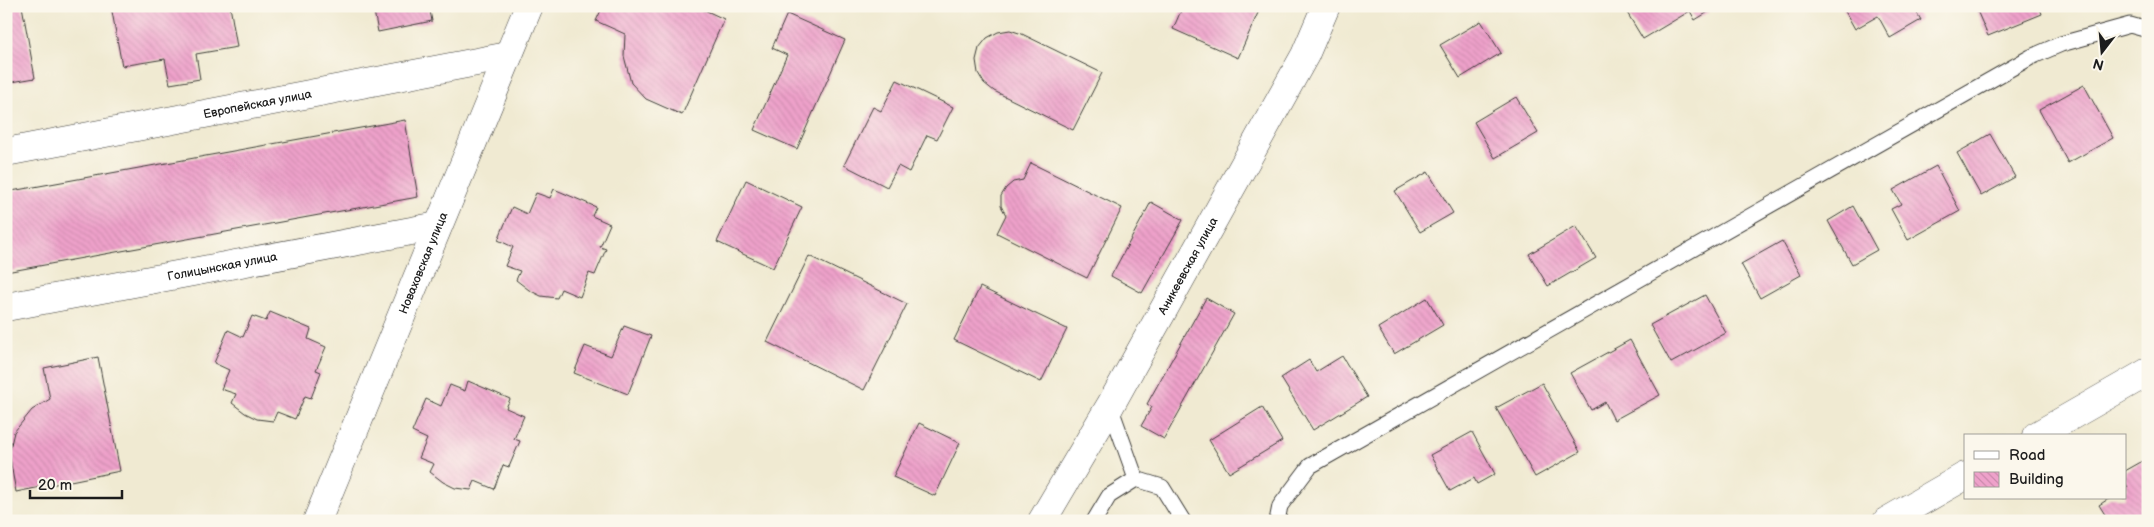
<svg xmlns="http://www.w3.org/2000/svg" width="2154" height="527" viewBox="0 0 2154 527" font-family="'Balsamiq Sans',sans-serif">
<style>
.building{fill:url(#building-back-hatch)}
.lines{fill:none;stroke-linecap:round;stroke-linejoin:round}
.lane-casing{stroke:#3c3b37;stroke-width:17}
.street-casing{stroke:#3c3b37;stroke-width:29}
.lane{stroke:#fff;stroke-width:15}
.street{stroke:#fff;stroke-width:28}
.labels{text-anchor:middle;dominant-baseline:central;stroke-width:4;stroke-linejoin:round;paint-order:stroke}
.street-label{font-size:12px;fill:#1c1c1c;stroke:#fbf7ec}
</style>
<defs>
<pattern id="building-back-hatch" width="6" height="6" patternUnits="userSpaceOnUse" patternTransform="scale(1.25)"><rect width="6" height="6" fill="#eea1ca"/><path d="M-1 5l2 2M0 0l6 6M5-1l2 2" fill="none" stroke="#cc8aad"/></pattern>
</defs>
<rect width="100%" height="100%" fill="#fbf7ec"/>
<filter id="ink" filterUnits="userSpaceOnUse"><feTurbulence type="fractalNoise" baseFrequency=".02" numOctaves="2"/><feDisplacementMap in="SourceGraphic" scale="10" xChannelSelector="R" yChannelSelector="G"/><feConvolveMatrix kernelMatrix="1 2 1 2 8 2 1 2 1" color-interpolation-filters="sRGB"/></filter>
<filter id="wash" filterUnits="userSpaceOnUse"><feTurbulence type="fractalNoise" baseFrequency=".0096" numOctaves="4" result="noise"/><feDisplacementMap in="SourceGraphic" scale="20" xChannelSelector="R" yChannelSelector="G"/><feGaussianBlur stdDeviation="1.12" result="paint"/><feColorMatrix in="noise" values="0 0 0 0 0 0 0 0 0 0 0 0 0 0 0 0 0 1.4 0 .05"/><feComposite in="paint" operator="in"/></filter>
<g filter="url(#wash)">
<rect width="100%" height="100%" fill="#f0ead2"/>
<g id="blocks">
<!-- building -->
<path class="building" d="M12,6H22L35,78L6,83V10Z
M111,6H230L237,47L196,54L200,79L170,84L165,59L122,66Z
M373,6H429L432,21L378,32Z
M603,6H696L724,19L682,115L646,99L631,83L624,56L625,34L596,21Z
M1183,6H1261L1238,58L1173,29Z
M1623,6H1718L1695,20L1690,11L1643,39Z
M1842,6H1913L1921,20L1890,38L1878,16L1855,29Z
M1975,6H2039L2042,14L1988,36Z
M787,14L845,40L797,149L754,130L787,55L772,48Z
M1481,21L1501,53L1460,78L1440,45Z
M1010,30L1022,34L1102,73L1073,130L994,91L984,83L978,73L976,60L979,48L987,38L998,32Z
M897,80L953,107L937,139L927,135L909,172L898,166L887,187L844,165L873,107L881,111Z
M2084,85L2113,138L2068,163L2039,110Z
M1516,97L1538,133L1495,158L1474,122Z
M405,120L418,197L6,272V192Z
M1990,134L2015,177L1981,196L1957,153Z
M1031,163L1122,208L1087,278L997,233L1006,215L1001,206V196L1006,188L1013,182L1023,180Z
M1936,166L1960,211L1908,240L1891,209L1901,204L1893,190Z
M1428,172L1453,213L1420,232L1395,191Z
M746,180L802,207L773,268L717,242Z
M554,189L596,207L592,216L610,224L600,247L606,249L595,275L589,273L580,297L561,289L557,298L541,296L529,290L516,280L520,271L505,266L513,247L498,240L512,207L527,214L536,193L550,198Z
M1151,202L1183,220L1142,293L1111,276Z
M1853,206L1877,250L1852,264L1828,221Z
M1576,226L1596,258L1548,286L1529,254Z
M1782,241L1801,275L1760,298L1741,264Z
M809,256L907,304L864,390L767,342Z
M980,287L1067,329L1041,382L954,340Z
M1705,295L1726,333L1671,363L1650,325Z
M1206,298L1234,314L1164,439L1141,426L1152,407L1147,404Z
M1427,298L1443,325L1394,354L1378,328Z
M270,312L311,329L308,339L326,347L316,370L321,372L311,398L305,396L295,419L277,412L273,421L257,419L245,413L232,403L236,394L221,389L229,370L214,363L228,330L243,337L252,316L266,321Z
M624,326L651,336L628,394L574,373L585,346L611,356Z
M1630,340L1660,395L1614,420L1605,402L1591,410L1570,373Z
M1342,356L1367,397L1313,430L1281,378L1309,360L1316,372Z
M98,357L120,471L16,492L9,453L14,432L32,410L50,399L44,368Z
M468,381L510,399L506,408L524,416L514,439L520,441L509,467L503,465L494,489L475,481L471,490L455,488L443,482L430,472L434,464L419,458L427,439L412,432L426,399L441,406L450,385L465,391Z
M1542,383L1580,452L1535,477L1496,408Z
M1262,407L1282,441L1229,473L1209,440Z
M919,423L960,443L935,496L893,477Z
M1472,432L1495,474L1477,484L1474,478L1450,491L1430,455Z
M2148,458V521H2142L2138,516L2130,521H2109L2099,505L2110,498H2125V489L2128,487L2125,483V471Z"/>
</g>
</g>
<g filter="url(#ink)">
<use href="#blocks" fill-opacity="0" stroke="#3c3b37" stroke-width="1"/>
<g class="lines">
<defs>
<path id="lane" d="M1136,479L1162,487L1183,521
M1094,521L1109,496L1136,479L1110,406
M1277,521L1280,506L1310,466L2031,57L2061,44L2130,25L2148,30"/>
<g id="street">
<path id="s1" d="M6,152L508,56"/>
<path id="s2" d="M6,307L438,226"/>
<path d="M2036,436L2148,372"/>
<path id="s3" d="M317,521L529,6"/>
<path id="s4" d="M1042,521L1110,406L1305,55L1326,6"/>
<path d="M1887,521L1965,476"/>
</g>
</defs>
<!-- lane casing -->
<use href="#lane" class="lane-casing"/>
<!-- street casing -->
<use href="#street" class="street-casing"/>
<!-- lane -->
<use href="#lane" class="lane"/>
<!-- street -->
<use href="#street" class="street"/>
</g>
</g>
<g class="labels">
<!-- street labels -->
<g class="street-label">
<text stroke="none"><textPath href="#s1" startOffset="256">Европейская улица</textPath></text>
<text stroke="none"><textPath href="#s3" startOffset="279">Новаховская улица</textPath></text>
<text stroke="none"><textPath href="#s4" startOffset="294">Аникеевская улица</textPath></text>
<text stroke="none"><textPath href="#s2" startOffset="220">Голицынская улица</textPath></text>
</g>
</g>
<!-- margin -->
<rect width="2154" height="527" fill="none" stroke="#fbf7ec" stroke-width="25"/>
<!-- legend -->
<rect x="1964" y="434" width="162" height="65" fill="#fbf7ec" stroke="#a29f99"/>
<rect x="1974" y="451" width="25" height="8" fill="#ffffff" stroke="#a29f99"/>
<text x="2009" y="460" font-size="15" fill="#1c1c1c">Road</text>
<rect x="1974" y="472" width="25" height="15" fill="url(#building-back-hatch)" stroke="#a29f99"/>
<text x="2009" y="484" font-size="15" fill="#1c1c1c">Building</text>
<!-- north arrow -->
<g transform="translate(2102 52) rotate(196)" stroke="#fbf7ec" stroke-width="4" paint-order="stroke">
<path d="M0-4L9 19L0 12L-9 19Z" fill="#1c1c1c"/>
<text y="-8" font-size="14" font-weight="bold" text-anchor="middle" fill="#1c1c1c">N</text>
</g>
<!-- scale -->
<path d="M30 490v8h92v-8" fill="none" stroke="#1c1c1c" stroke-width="2.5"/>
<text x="38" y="490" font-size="15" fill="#1c1c1c" stroke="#fbf7ec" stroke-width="4" paint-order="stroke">20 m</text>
</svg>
